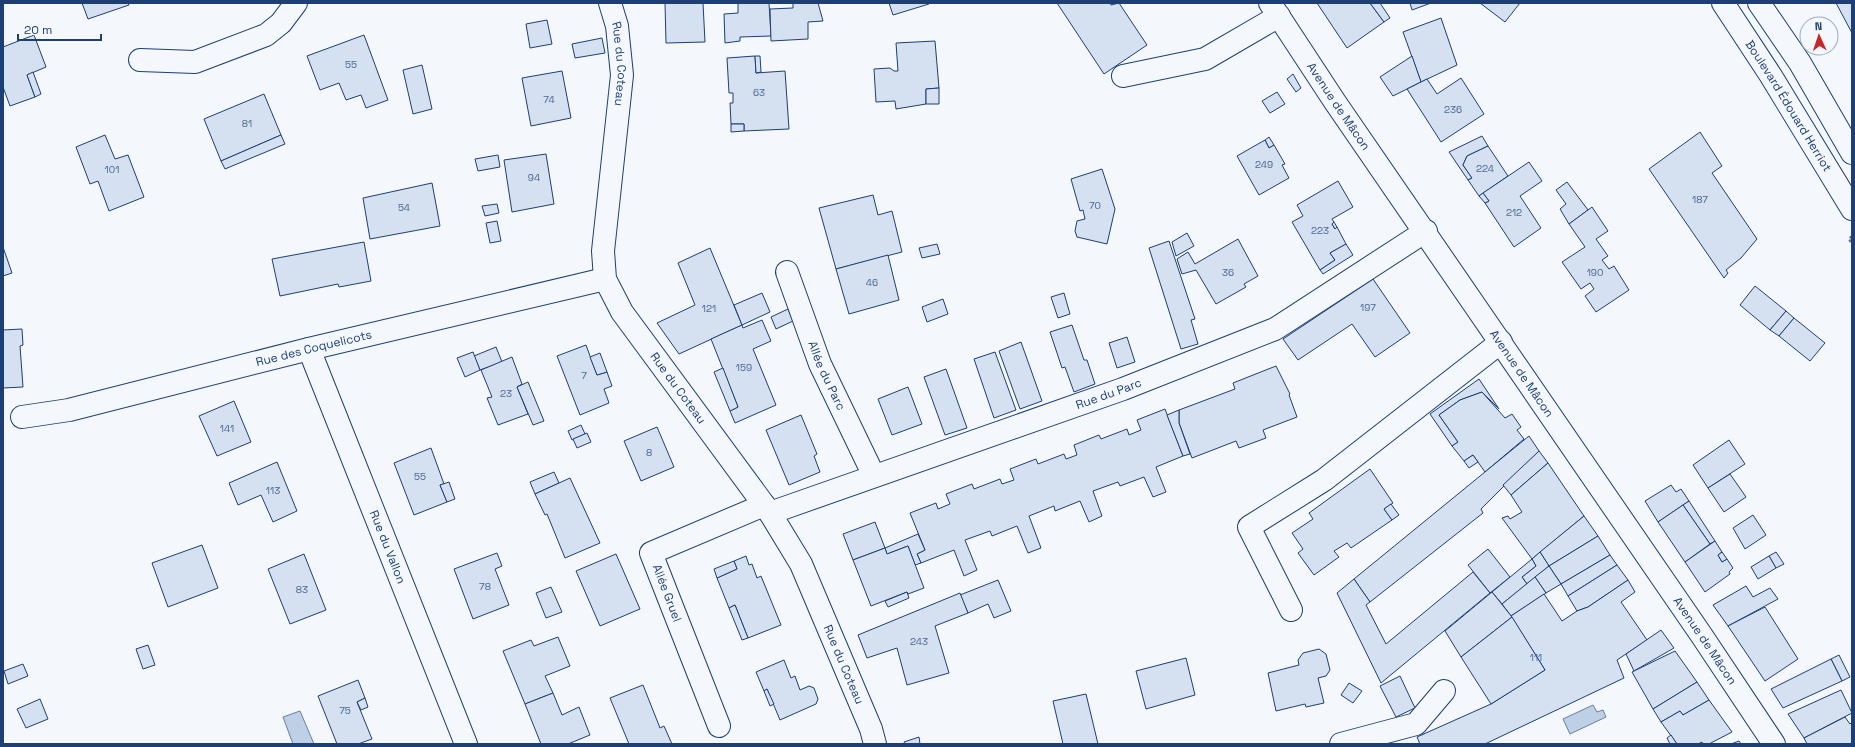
<svg xmlns="http://www.w3.org/2000/svg" width="1855" height="747" font-family="'Space Grotesk',sans-serif">
<rect width="100%" height="100%" fill="#f4f7fb"/>
<!-- water -->
<g fill="#bed0e5" stroke="#687fa3">
<path d="M1593,705L1597,712L1603,710L1606,717L1570,734L1563,719Z"/>
<path d="M300,711L314,744H293L283,717Z"/>
</g>
<!-- building -->
<g fill="#d5e0f0" stroke="#1d3f73">
<path d="M82,3H128L129,5L88,19Z"/>
<path d="M665,3H703L705,42L666,43Z"/>
<path d="M738,3H769L771,36L740,37V41L725,43L724,14L738,13Z"/>
<path d="M793,3H818L823,21L808,22V39L771,41L770,9L793,8Z"/>
<path d="M889,3H929V4L893,15Z"/>
<path d="M1057,3H1110L1111,5L1119,3L1147,45L1104,74Z"/>
<path d="M1317,3H1370L1384,22L1347,48Z"/>
<path d="M1370,3H1380L1390,18L1384,22Z"/>
<path d="M1410,3H1431L1412,10Z"/>
<path d="M1480,3H1520L1505,22Z"/>
<path d="M1836,3H1852V33Z"/>
<path d="M1441,18L1457,65L1421,82L1403,32Z"/>
<path d="M547,20L552,44L530,48L526,24Z"/>
<path d="M34,35L46,67L27,75L35,97L10,106L3,87V47Z"/>
<path d="M364,35L388,100L366,108L361,95L346,100L339,83L320,90L307,56Z"/>
<path d="M602,38L605,53L575,58L572,44Z"/>
<path d="M935,41L939,88L926,89V104L896,109L895,101L876,102L874,69L890,68L894,71H898L896,43Z"/>
<path d="M755,56L756,73L785,71L789,129L744,131V124H731L730,103H733V93H729L727,58Z"/>
<path d="M755,56H760L761,72L756,73Z"/>
<path d="M1412,56L1421,82L1393,96L1380,77Z"/>
<path d="M422,65L432,109L413,114L403,70Z"/>
<path d="M562,71L571,118L531,126L522,78Z"/>
<path d="M33,72L41,94L35,97L27,75Z"/>
<path d="M1293,74L1301,88L1296,92L1287,79Z"/>
<path d="M1461,78L1484,114L1441,142L1407,89L1427,79L1437,94Z"/>
<path d="M939,88V104H926V89Z"/>
<path d="M1277,92L1285,104L1270,113L1262,101Z"/>
<path d="M264,94L281,135L221,161L204,119Z"/>
<path d="M731,124H744V131L731,132Z"/>
<path d="M1700,132L1722,166L1712,173L1757,239L1741,258L1726,270L1728,273L1724,278L1649,169Z"/>
<path d="M105,135L115,159L128,155L144,197L109,211L98,181L90,184L76,147Z"/>
<path d="M281,135L285,144L225,169L221,161Z"/>
<path d="M1482,136L1488,146L1467,156L1463,165L1472,178L1468,180L1449,152Z"/>
<path d="M1269,137L1274,145L1269,148L1265,140Z"/>
<path d="M1265,140L1269,148L1274,145L1285,164L1282,165L1289,178L1259,195L1237,156Z"/>
<path d="M1488,146L1508,176L1479,196L1468,180L1472,178L1463,165L1467,156Z"/>
<path d="M546,154L554,204L512,212L504,160Z"/>
<path d="M498,155L500,167L478,171L475,159Z"/>
<path d="M1529,162L1542,181L1520,196L1541,228L1514,247L1485,203L1489,201L1483,193Z"/>
<path d="M1102,169L1115,209L1107,244L1077,237L1075,231L1077,221L1085,219L1083,210L1080,211L1071,179Z"/>
<path d="M1338,181L1353,207L1332,219L1334,222L1332,224L1335,229L1337,227L1346,244L1330,253L1335,260L1320,270L1292,222L1303,216L1297,205Z"/>
<path d="M1567,182L1588,210L1569,224L1560,209L1566,204L1556,190Z"/>
<path d="M432,183L440,226L370,239L363,198Z"/>
<path d="M1483,193L1489,201L1485,203L1479,196Z"/>
<path d="M873,195L878,215L892,211L902,252L836,269L819,208Z"/>
<path d="M497,204L499,213L485,216L482,206Z"/>
<path d="M1592,207L1608,231L1596,239L1608,256L1602,260L1609,269L1614,266L1629,290L1596,312L1585,296L1594,289L1590,283L1581,289L1562,262L1585,247L1569,224Z"/>
<path d="M497,221L501,241L490,243L486,223Z"/>
<path d="M1334,222L1337,227L1335,229L1332,224Z"/>
<path d="M1187,233L1194,246L1176,256L1172,242Z"/>
<path d="M1238,239L1258,276L1244,284L1246,287L1216,304L1196,270L1182,274L1177,259L1188,252L1195,264Z"/>
<path d="M1169,241L1195,319L1191,320L1198,344L1181,349L1149,248Z"/>
<path d="M364,242L371,281L339,287L338,284L280,296L272,259Z"/>
<path d="M937,244L940,254L922,258L919,248Z"/>
<path d="M1346,244L1353,255L1323,274L1320,270L1335,260L1330,253Z"/>
<path d="M3,247L12,273L3,276Z"/>
<path d="M710,248L742,325L679,354L657,323L695,305L678,263Z"/>
<path d="M888,255L899,300L849,314L836,269Z"/>
<path d="M1373,279L1410,333L1375,357L1352,324L1298,360L1283,339Z"/>
<path d="M1755,286L1786,311L1770,330L1740,305Z"/>
<path d="M762,293L770,312L742,325L734,305Z"/>
<path d="M1064,293L1070,314L1058,318L1051,297Z"/>
<path d="M943,299L948,314L927,322L922,307Z"/>
<path d="M788,309L793,321L776,329L771,317Z"/>
<path d="M1786,311L1794,318L1779,336L1770,330Z"/>
<path d="M1794,318L1825,343L1810,361L1779,336Z"/>
<path d="M762,320L771,341L753,349L776,405L735,423L730,411L738,407L711,339L742,325L743,328Z"/>
<path d="M1072,325L1084,360H1087L1095,384L1074,392L1065,367L1062,368L1050,332Z"/>
<path d="M22,329L23,345L20,346L23,387L3,388V330Z"/>
<path d="M1127,337L1135,362L1117,368L1109,343Z"/>
<path d="M1021,342L1042,401L1020,409L999,351Z"/>
<path d="M586,345L597,375L607,372L612,386L604,389L609,403L580,415L557,356Z"/>
<path d="M496,347L502,362L480,370L474,356Z"/>
<path d="M473,352L480,370L465,377L457,358Z"/>
<path d="M995,352L1016,410L994,418L974,359Z"/>
<path d="M600,353L607,372L597,375L590,357Z"/>
<path d="M512,357L522,384L517,387L528,414L498,425L487,398L492,397L481,370Z"/>
<path d="M1276,366L1290,394L1289,395L1297,417L1263,430L1266,438L1239,448L1236,441L1192,458L1179,423V410L1235,389L1233,383Z"/>
<path d="M723,368L738,407L730,411L714,372Z"/>
<path d="M946,369L967,428L945,435L924,377Z"/>
<path d="M1479,379L1499,409L1482,392L1460,400L1439,415L1458,442L1452,446L1430,414Z"/>
<path d="M528,382L544,421L533,425L517,387Z"/>
<path d="M908,387L922,424L892,435L878,399Z"/>
<path d="M1482,392L1505,418L1512,414L1521,427L1517,430L1524,439L1485,472L1473,455L1464,461L1452,446L1458,442L1439,415L1460,400Z"/>
<path d="M234,401L251,442L217,456L199,416Z"/>
<path d="M1165,409L1183,456L1156,467L1166,492L1153,497L1144,477L1120,486L1118,482L1093,491L1102,516L1089,522L1080,501L1055,511L1054,506L1029,516L1041,548L1028,553L1017,526L992,536L990,531L965,540L977,570L964,576L954,550L921,563L917,554L925,550L910,513L936,503L938,509L950,504L946,494L972,484L974,489L1000,479L1002,484L1014,480L1010,469L1036,459L1038,464L1064,454L1066,459L1077,455L1074,445L1099,435L1101,439L1127,429L1129,435L1141,430L1137,420Z"/>
<path d="M1179,410V423L1190,454L1183,456L1167,415Z"/>
<path d="M801,415L817,454L814,456L820,472L789,485L766,430Z"/>
<path d="M581,425L585,434L572,440L568,431Z"/>
<path d="M657,427L674,467L641,481L624,441Z"/>
<path d="M587,433L591,442L577,448L573,439Z"/>
<path d="M1529,436L1539,451L1481,509L1483,513L1370,602L1354,579Z"/>
<path d="M1729,440L1745,464L1708,488L1693,465Z"/>
<path d="M431,448L444,484L440,485L447,502L414,515L394,463Z"/>
<path d="M1539,451L1548,463L1511,495L1503,485Z"/>
<path d="M1473,455L1478,462L1469,468L1464,461Z"/>
<path d="M277,462L297,511L273,522L261,495L238,505L229,483Z"/>
<path d="M1548,463L1584,516L1532,559L1502,518L1508,516L1510,519L1522,512L1511,495Z"/>
<path d="M1370,469L1393,503L1384,509L1392,520L1351,548L1347,543L1334,551L1339,557L1314,575L1298,553L1303,549L1292,533L1313,519L1309,513Z"/>
<path d="M554,472L559,483L535,494L530,482Z"/>
<path d="M1730,474L1746,497L1724,512L1708,488Z"/>
<path d="M570,478L600,543L565,558L547,514L545,515L535,494Z"/>
<path d="M449,482L455,499L447,502L440,485Z"/>
<path d="M1671,485L1676,492L1681,489L1689,501L1658,522L1645,501Z"/>
<path d="M1689,501L1715,541L1710,544L1683,505Z"/>
<path d="M1391,504L1399,515L1392,520L1384,509Z"/>
<path d="M1683,505L1710,544L1685,562L1658,522Z"/>
<path d="M1753,515L1766,535L1745,549L1733,528Z"/>
<path d="M1584,516L1598,536L1549,566L1540,552Z"/>
<path d="M875,522L885,548L853,560L843,534Z"/>
<path d="M918,534L925,550L917,554L921,563L915,565L908,546L887,554L885,548Z"/>
<path d="M1598,536L1610,555L1561,584L1549,566Z"/>
<path d="M1715,541L1722,552L1718,555L1722,562L1727,559L1733,568L1729,572L1730,574L1705,592L1685,562Z"/>
<path d="M202,545L218,588L168,607L152,563Z"/>
<path d="M908,546L924,588L908,594L907,592L871,606L853,560L885,548L887,554Z"/>
<path d="M1488,549L1510,577L1490,593L1468,565Z"/>
<path d="M1540,552L1549,566L1527,584L1522,577L1536,566L1532,559Z"/>
<path d="M1722,552L1727,559L1722,562L1718,555Z"/>
<path d="M1776,552L1784,564L1776,568L1769,556Z"/>
<path d="M497,553L502,566L495,569L509,605L473,619L454,569Z"/>
<path d="M304,554L326,610L290,624L268,569Z"/>
<path d="M616,554L640,609L600,626L576,571Z"/>
<path d="M1610,555L1617,565L1568,596L1561,584Z"/>
<path d="M746,556L749,565L752,564L757,578L761,576L781,625L748,638L735,605L729,608L717,578L737,569L734,561Z"/>
<path d="M1769,556L1776,568L1758,579L1751,567Z"/>
<path d="M1532,559L1536,566L1522,577L1527,584L1502,604L1492,592Z"/>
<path d="M734,561L737,569L717,578L714,569Z"/>
<path d="M1617,565L1628,580L1588,607L1577,611L1568,596Z"/>
<path d="M1549,566L1561,584L1546,593L1535,577Z"/>
<path d="M1473,572L1490,593L1381,683L1337,593L1354,579L1370,602L1366,605L1386,644Z"/>
<path d="M1535,577L1546,593L1511,616L1502,604Z"/>
<path d="M998,580L1011,611L994,618L988,604L968,613L960,595Z"/>
<path d="M1628,580L1635,592L1621,602L1647,640L1617,660L1624,678L1485,744H1420L1417,737L1491,704L1545,670L1511,616L1544,594L1562,621L1577,611L1588,607Z"/>
<path d="M1746,586L1753,597L1770,588L1778,599L1728,626L1713,605Z"/>
<path d="M551,587L562,612L546,618L536,593Z"/>
<path d="M907,592L909,598L888,607L885,601Z"/>
<path d="M1492,592L1512,617L1461,657L1445,631Z"/>
<path d="M960,593L968,613L935,626L949,673L907,685L897,648L867,658L858,635Z"/>
<path d="M735,605L748,638L742,640L729,608Z"/>
<path d="M1765,607L1798,659L1765,681L1728,626Z"/>
<path d="M1512,617L1545,670L1491,704L1461,657Z"/>
<path d="M1661,630L1674,648L1634,671L1626,654Z"/>
<path d="M558,637L570,666L545,676L553,693L525,704L503,651L531,640L534,646Z"/>
<path d="M148,645L155,665L143,669L136,649Z"/>
<path d="M1319,649L1326,654L1330,670L1326,676L1318,678L1324,703L1306,707L1305,704L1276,711L1268,673L1299,665L1298,660L1303,653Z"/>
<path d="M1675,651L1697,682L1653,709L1632,672Z"/>
<path d="M1839,655L1850,677L1842,681L1831,659Z"/>
<path d="M1186,658L1195,695L1146,709L1136,671Z"/>
<path d="M1831,659L1842,681L1783,708L1771,689Z"/>
<path d="M784,660L791,678L795,676L800,690L809,686L814,688L818,699L816,704L780,720L767,689L764,691L756,672Z"/>
<path d="M23,664L28,676L8,684L4,671Z"/>
<path d="M1400,676L1415,708L1396,717L1380,686Z"/>
<path d="M358,680L365,698L357,702L372,739L358,744H337L318,696Z"/>
<path d="M1697,682L1709,700L1683,715L1680,711L1661,722L1653,709Z"/>
<path d="M1349,683L1362,691L1353,703L1341,695Z"/>
<path d="M643,685L660,728L664,726L672,744H629L610,698Z"/>
<path d="M767,689L774,704L770,706L764,691Z"/>
<path d="M1841,690L1852,713L1804,738L1788,714Z"/>
<path d="M553,693L562,715L579,707L590,735L568,744H541L525,704Z"/>
<path d="M1086,694L1098,744H1063L1053,701Z"/>
<path d="M365,698L368,707L361,710L357,702Z"/>
<path d="M40,699L48,719L26,728L17,709Z"/>
<path d="M1709,700L1732,732L1709,744H1703L1702,742L1698,744H1677L1661,722L1680,711L1683,715Z"/>
<path d="M1845,717L1850,724L1852,722V744H1807L1804,738Z"/>
<path d="M1671,735L1677,744H1670L1667,738Z"/>
<path d="M919,737L920,744H905L904,742Z"/>
<path d="M1739,741L1741,744H1731Z"/>
</g>
<g fill="none" stroke-linecap="round" stroke-linejoin="round">
<defs>
<g id="minor">
<path id="s1" d="M610,3L617,26L622,75L603,251L605,279L622,312L770,513L801,564L871,729L875,744"/>
<path d="M140,60L195,62L266,35L281,23L296,3"/>
<path d="M1123,76L1205,59L1279,16"/>
<path id="s2" d="M787,272L820,364L874,476"/>
<path id="s3" d="M309,349L466,744"/>
<path id="s4" d="M22,417L69,410L309,349L605,279"/>
<path id="s5" d="M770,513L1123,389L1275,329L1426,231"/>
<path d="M1291,610L1249,527L1324,480L1501,342"/>
<path d="M719,726L651,553L764,505"/>
<path d="M1341,744L1416,724L1444,691"/>
</g>
<g id="major">
<path id="s6" d="M1270,3L1335,102L1702,636L1774,744"/>
<path id="s7" d="M1723,3L1771,76L1852,209"/>
<path d="M1759,3L1800,63L1852,153"/>
</g>
</defs>
<!-- minor casing -->
<use href="#minor" stroke="#1d3f73" stroke-width="24"/>
<!-- major casing -->
<use href="#major" stroke="#1d3f73" stroke-width="24"/>
<!-- path -->
<path stroke="#5e769c" stroke-width="2.5" stroke-dasharray="3 2" stroke-linecap="butt" d="M1852,236L1849,239L1852,244"/>
<!-- minor -->
<use href="#minor" stroke="#f4f7fb" stroke-width="22"/>
<!-- major -->
<use href="#major" stroke="#f4f7fb" stroke-width="22"/>
</g>
<g text-anchor="middle" dominant-baseline="central" stroke-width="3" stroke-linejoin="round" paint-order="stroke">
<!-- number labels -->
<g font-size="10" fill="#4b6792">
<text x="351" y="64">55</text>
<text x="759" y="92">63</text>
<text x="549" y="99">74</text>
<text x="1453" y="109">236</text>
<text x="247" y="123">81</text>
<text x="1264" y="164">249</text>
<text x="1485" y="168">224</text>
<text x="112" y="169">101</text>
<text x="534" y="177">94</text>
<text x="1700" y="199">187</text>
<text x="1095" y="205">70</text>
<text x="404" y="207">54</text>
<text x="1514" y="212">212</text>
<text x="1320" y="230">223</text>
<text x="1228" y="272">36</text>
<text x="1595" y="272">190</text>
<text x="872" y="282">46</text>
<text x="1368" y="307">197</text>
<text x="709" y="308">121</text>
<text x="744" y="367">159</text>
<text x="584" y="375">7</text>
<text x="506" y="393">23</text>
<text x="227" y="428">141</text>
<text x="649" y="452">8</text>
<text x="420" y="476">55</text>
<text x="273" y="490">113</text>
<text x="485" y="586">78</text>
<text x="302" y="589">83</text>
<text x="919" y="641">243</text>
<text x="1536" y="657">111</text>
<text x="345" y="710">75</text>
</g>
<!-- street labels -->
<g font-size="12" fill="#1d3f73" stroke="#f4f7fb">
<text stroke="none"><textPath href="#s1" startOffset="62">Rue du Coteau</textPath></text>
<text stroke="none"><textPath href="#s6" startOffset="124">Avenue de Mâcon</textPath></text>
<text stroke="none"><textPath href="#s7" startOffset="122">Boulevard Édouard Herriot</textPath></text>
<text stroke="none"><textPath href="#s4" startOffset="300">Rue des Coquelicots</textPath></text>
<text stroke="none"><textPath href="#s6" startOffset="448">Avenue de Mâcon</textPath></text>
<text stroke="none"><textPath href="#s2" startOffset="111">Allée du Parc</textPath></text>
<text stroke="none"><textPath href="#s1" startOffset="410">Rue du Coteau</textPath></text>
<text stroke="none"><textPath href="#s5" startOffset="359">Rue du Parc</textPath></text>
<text stroke="none"><textPath href="#s3" startOffset="213">Rue du Vallon</textPath></text>
<text transform="translate(667 593) rotate(69)">Allée Gruel</text>
<text stroke="none"><textPath href="#s6" startOffset="772">Avenue de Mâcon</textPath></text>
<text stroke="none"><textPath href="#s1" startOffset="734">Rue du Coteau</textPath></text>
</g>
</g>
<!-- border -->
<rect width="1855" height="747" fill="none" stroke="#1d3f73" stroke-width="8"/>
<!-- north arrow -->
<g transform="translate(1819 36) rotate(357)"><circle r="19" fill="#f4f7fb" stroke="#9eadc5"/>
<path d="M0-3L7 15L0 10L-7 15Z" fill="#c62828"/>
<text y="-6" font-size="11" font-weight="bold" text-anchor="middle" fill="#1d3f73">N</text>
</g>
<!-- scale -->
<path d="M18 34v6h83v-6" fill="none" stroke="#1d3f73" stroke-width="2"/>
<text x="24" y="34" font-size="12" fill="#1d3f73" stroke="#f4f7fb" stroke-width="3" paint-order="stroke">20 m</text>
</svg>
